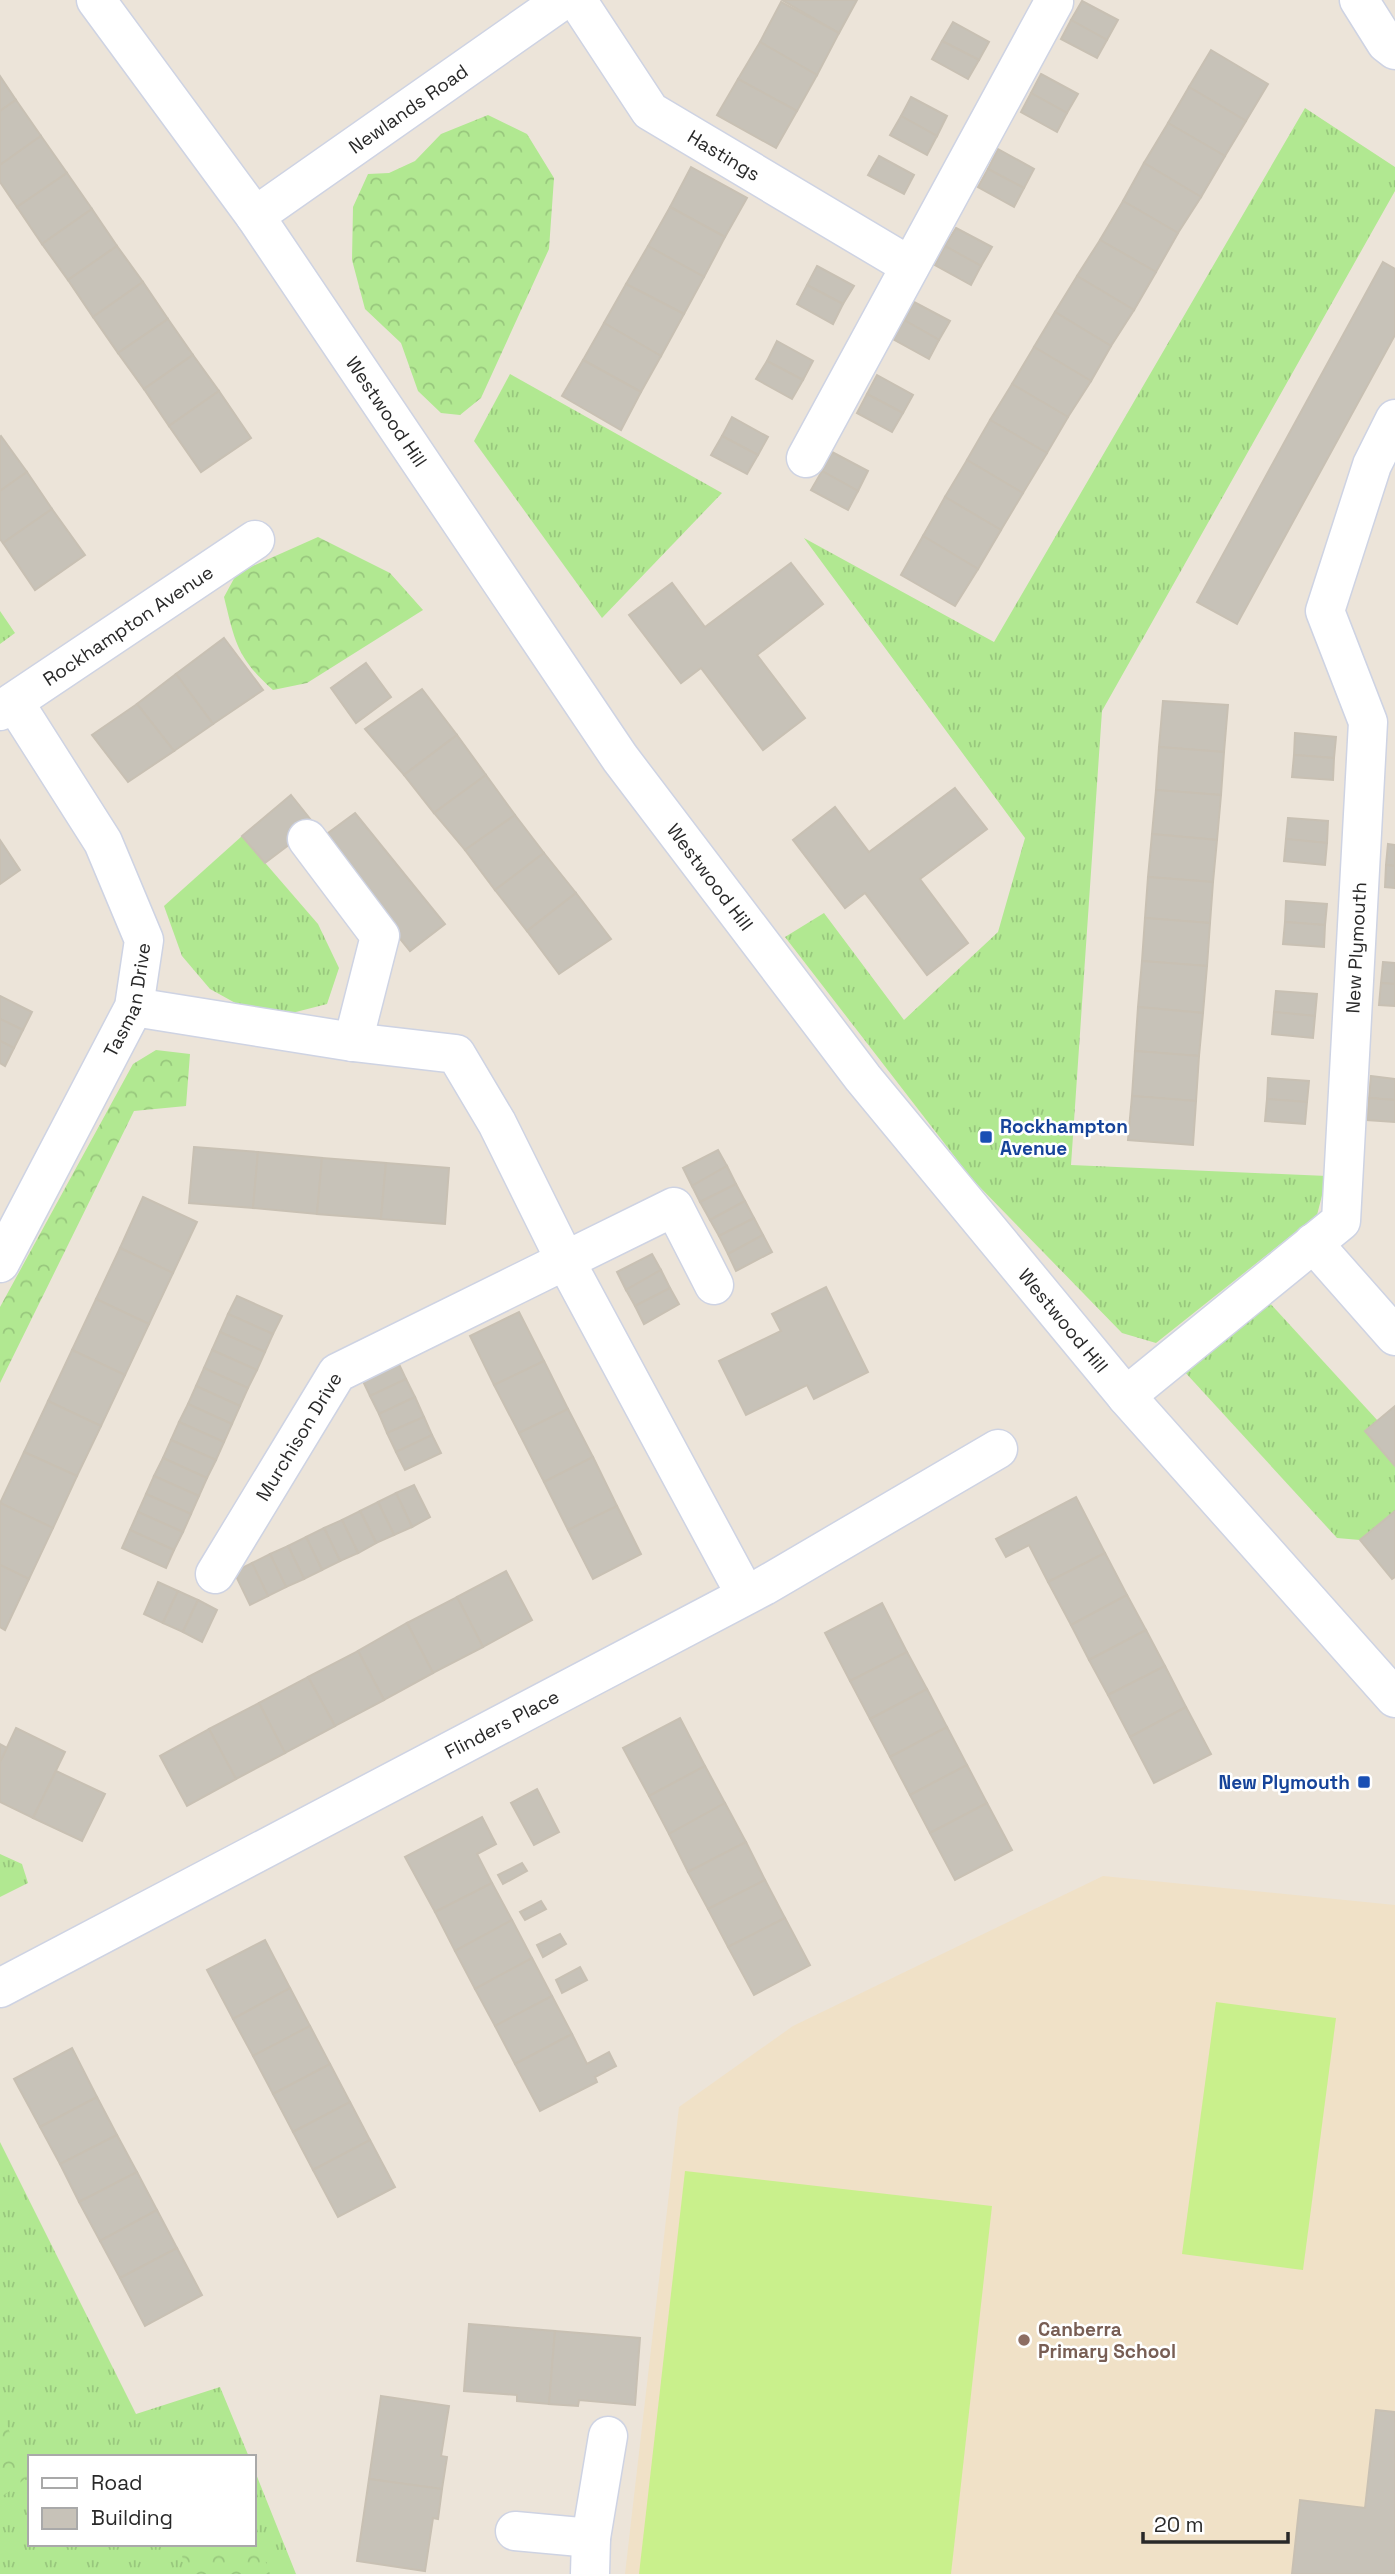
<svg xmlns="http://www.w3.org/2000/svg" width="1395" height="2574" font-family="'Space Grotesk',sans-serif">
<defs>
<pattern id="grass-tufts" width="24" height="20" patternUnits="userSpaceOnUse" patternTransform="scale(1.75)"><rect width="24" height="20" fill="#b1e891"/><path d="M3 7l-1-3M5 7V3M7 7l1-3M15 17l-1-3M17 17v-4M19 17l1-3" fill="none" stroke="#98c77d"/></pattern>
<pattern id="forest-crowns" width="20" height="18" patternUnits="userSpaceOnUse" patternTransform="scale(1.75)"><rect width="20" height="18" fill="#b1e891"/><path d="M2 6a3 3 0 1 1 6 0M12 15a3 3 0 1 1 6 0" fill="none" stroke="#98c77d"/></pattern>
</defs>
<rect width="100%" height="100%" fill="#ece4d9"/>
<!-- education -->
<path fill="#f0e1c7" d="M1103,1876L1395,1905V2574H625L679,2107L793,2026Z"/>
<!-- grass -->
<g fill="url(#grass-tufts)">
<path d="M1305,108L1395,167V191L1102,711L1071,1165L1327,1176L1317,1215L1156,1343L1122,1333L972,1179L785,937L824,913L904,1020L998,932L1025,838L804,538L994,642Z"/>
<path d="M510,374L722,493L602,618L474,441Z"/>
<path d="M0,611L15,633L0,644Z"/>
<path d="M242,836L318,924L339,968L327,1004L288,1014L239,1005L210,989L182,956L164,906Z"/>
<path d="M1267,1300L1378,1421L1395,1466V1511L1360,1540L1337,1538L1183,1370Z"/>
<path d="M0,1854L22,1864L28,1883L0,1897Z"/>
<path d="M0,2142L136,2414L220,2387L249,2457H30V2544H254V2469L296,2574H0Z"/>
</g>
<!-- forest -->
<g fill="url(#forest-crowns)">
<path d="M488,115L527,134L554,178L549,249L481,398L460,415L441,413L418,391L401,343L365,309L352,260L353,207L368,174L389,173L415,161L441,134Z"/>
<path d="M318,537L390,573L423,610L307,683L273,690C237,658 235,642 224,597L237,573Z"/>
<path d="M156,1050L190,1054L186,1106L134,1111L0,1383V1307L133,1064Z"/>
<path d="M0,2407L27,2477L0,2499Z"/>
<path d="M254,2529L270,2574H188L178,2544H254Z"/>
</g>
<!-- pitch -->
<g fill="#c9f08c">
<path d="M1216,2002L1336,2018L1303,2270L1182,2254Z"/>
<path d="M685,2171L992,2206L951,2574H639Z"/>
</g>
<!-- building -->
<g fill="#c7c2b8" stroke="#c8c0b3" stroke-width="2">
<path d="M782,0H857L839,33Z"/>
<path d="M1082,1L1118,20L1107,40L1071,20Z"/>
<path d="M781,2L839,33L817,75L760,42Z"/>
<path d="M1071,20L1107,40L1097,58L1061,39Z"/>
<path d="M953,22L989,42L979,60L942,41Z"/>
<path d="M942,41L979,60L968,79L932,59Z"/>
<path d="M760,42L817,75L797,111L738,79Z"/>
<path d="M1211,50L1268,84L1246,121L1189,87Z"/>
<path d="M1041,74L1078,94L1067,113L1031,93Z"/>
<path d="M0,76L16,100L0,111Z"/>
<path d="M738,79L797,111L776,148L717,115Z"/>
<path d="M1189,87L1246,121L1225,156L1168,123Z"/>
<path d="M1031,93L1067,113L1057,132L1021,112Z"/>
<path d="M911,97L947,116L937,136L901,116Z"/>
<path d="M16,100L41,136L0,165V111Z"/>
<path d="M901,116L937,136L927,155L890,135Z"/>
<path d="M1168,123L1225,156L1201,197L1144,163Z"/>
<path d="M41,136L67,173L17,207L0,182V165Z"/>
<path d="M998,149L1034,169L1024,188L988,169Z"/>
<path d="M879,156L914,175L904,194L868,175Z"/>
<path d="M1144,163L1201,197L1178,233L1123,201Z"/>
<path d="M691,167L747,198L725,237L670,207Z"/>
<path d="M988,169L1024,188L1014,207L978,187Z"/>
<path d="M67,173L92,209L42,244L17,207Z"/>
<path d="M1123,201L1178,233L1156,272L1100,240Z"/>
<path d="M670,207L725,237L704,277L648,246Z"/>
<path d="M92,209L117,246L68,280L42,244Z"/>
<path d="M956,228L992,247L981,266L945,246Z"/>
<path d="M1100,240L1156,272L1134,310L1077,276Z"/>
<path d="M117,246L143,282L93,317L68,280Z"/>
<path d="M648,246L704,277L684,314L626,284Z"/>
<path d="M945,246L981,266L971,285L935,265Z"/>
<path d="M1383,262L1395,269V335L1237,624L1197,602Z"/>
<path d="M817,266L854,286L843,304L807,285Z"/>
<path d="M1077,276L1134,310L1111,346L1055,312Z"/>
<path d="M143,282L168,319L118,353L93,317Z"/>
<path d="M626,284L684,314L661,356L604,323Z"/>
<path d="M807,285L843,304L833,324L797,304Z"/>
<path d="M914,302L950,321L939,340L904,320Z"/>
<path d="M1055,312L1111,346L1091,381L1034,347Z"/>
<path d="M168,319L193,355L144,389L118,353Z"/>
<path d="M904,320L939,340L929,359L893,339Z"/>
<path d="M604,323L661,356L641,392L583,360Z"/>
<path d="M777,341L813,361L803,380L767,361Z"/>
<path d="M1034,347L1091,381L1068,417L1012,384Z"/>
<path d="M193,355L219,391L169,426L144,389Z"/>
<path d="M583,360L641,392L621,430L562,396Z"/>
<path d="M767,361L803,380L792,399L756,379Z"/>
<path d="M877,375L913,395L903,413L867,394Z"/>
<path d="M1012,384L1068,417L1047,453L990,420Z"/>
<path d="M219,391L251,438L201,472L169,426Z"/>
<path d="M867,394L903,413L892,432L857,413Z"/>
<path d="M732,417L768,437L758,455L722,436Z"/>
<path d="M990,420L1047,453L1023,493L967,460Z"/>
<path d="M1,436L27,472L0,491V437Z"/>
<path d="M722,436L758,455L747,474L711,455Z"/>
<path d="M832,452L868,471L858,491L822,471Z"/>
<path d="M967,460L1023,493L1001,530L945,497Z"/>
<path d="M822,471L858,491L848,510L811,490Z"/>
<path d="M27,472L52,509L3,543L0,539V491Z"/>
<path d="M945,497L1001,530L978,569L923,536Z"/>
<path d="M52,509L85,555L35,590L3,543Z"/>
<path d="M923,536L978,569L955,606L901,575Z"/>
<path d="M791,563L823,604L757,655L805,718L763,750L701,668L681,683L629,615L672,583L705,627Z"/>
<path d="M224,638L263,690L213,724L176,674Z"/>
<path d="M366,663L391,697L356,723L331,688Z"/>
<path d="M176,674L213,724L174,751L137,704Z"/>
<path d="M422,689L457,735L404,775L365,729Z"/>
<path d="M1163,701L1228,705L1224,752L1159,747Z"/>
<path d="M137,704L174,751L128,782L92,735Z"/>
<path d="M1295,733L1336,737L1334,758L1294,755Z"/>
<path d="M457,735L486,775L434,813L404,775Z"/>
<path d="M1159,747L1224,752L1221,795L1156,790Z"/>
<path d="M1294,755L1334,758L1333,780L1292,777Z"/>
<path d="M486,775L515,815L465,850L434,813Z"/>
<path d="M955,788L987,829L920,879L968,943L927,975L865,893L845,908L793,840L835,807L869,852Z"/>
<path d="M1156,790L1221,795L1217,840L1152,834Z"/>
<path d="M291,795L315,825L265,863L242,836Z"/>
<path d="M355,813L445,924L410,951L320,839Z"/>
<path d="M515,815L544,853L495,890L465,850Z"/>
<path d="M1288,818L1328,821L1327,843L1286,839Z"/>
<path d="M1152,834L1217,840L1213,882L1148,877Z"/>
<path d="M1286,839L1327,843L1325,865L1284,861Z"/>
<path d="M0,840L20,870L0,884Z"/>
<path d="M1388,844L1395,845V866L1386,865Z"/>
<path d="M544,853L576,893L527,931L495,890Z"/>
<path d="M1386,865L1395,866V888L1385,887Z"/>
<path d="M1148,877L1213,882L1210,923L1145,918Z"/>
<path d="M576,893L611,939L559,974L527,931Z"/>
<path d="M1286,901L1327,904L1325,925L1285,922Z"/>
<path d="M1145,918L1210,923L1207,966L1142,961Z"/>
<path d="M1285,922L1325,925L1324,947L1283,944Z"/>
<path d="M1142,961L1207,966L1203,1013L1138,1007Z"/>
<path d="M1383,962L1395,963V984L1381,983Z"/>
<path d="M1381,983L1395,984V1006L1379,1005Z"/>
<path d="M1276,991L1317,994L1315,1016L1274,1012Z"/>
<path d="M0,996L32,1012L23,1030L0,1019Z"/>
<path d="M1138,1007L1203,1013L1199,1056L1135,1051Z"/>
<path d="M1274,1012L1315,1016L1313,1038L1272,1034Z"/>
<path d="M0,1019L23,1030L14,1048L0,1041Z"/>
<path d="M0,1041L14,1048L5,1066L0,1063Z"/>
<path d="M1135,1051L1199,1056L1196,1101L1132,1096Z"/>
<path d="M1371,1076L1395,1079V1100L1369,1098Z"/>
<path d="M1268,1078L1309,1081L1307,1102L1267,1099Z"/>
<path d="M1132,1096L1196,1101L1193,1145L1128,1140Z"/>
<path d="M1369,1098L1395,1100V1122L1367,1120Z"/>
<path d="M1267,1099L1307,1102L1305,1124L1265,1121Z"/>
<path d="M194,1147L258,1152L253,1208L189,1203Z"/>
<path d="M718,1150L727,1166L692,1186L683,1168Z"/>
<path d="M258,1152L322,1158L317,1214L253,1208Z"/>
<path d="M322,1158L386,1163L381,1219L317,1214Z"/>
<path d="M386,1163L449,1168L445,1224L381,1219Z"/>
<path d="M727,1166L736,1184L700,1202L692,1186Z"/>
<path d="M736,1184L745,1201L710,1220L700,1202Z"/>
<path d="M143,1197L197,1222L173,1273L120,1248Z"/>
<path d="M745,1201L754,1218L719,1236L710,1220Z"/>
<path d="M754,1218L763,1235L728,1254L719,1236Z"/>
<path d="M763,1235L772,1252L736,1271L728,1254Z"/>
<path d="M120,1248L173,1273L149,1324L96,1299Z"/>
<path d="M652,1254L661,1270L626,1290L617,1272Z"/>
<path d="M661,1270L670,1288L635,1306L626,1290Z"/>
<path d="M826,1287L868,1372L814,1399L807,1385L746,1415L719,1361L781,1331L772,1314Z"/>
<path d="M670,1288L679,1304L644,1324L635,1306Z"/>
<path d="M237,1296L282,1316L273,1334L228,1314Z"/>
<path d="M96,1299L149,1324L125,1375L72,1350Z"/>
<path d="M519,1312L544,1361L494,1385L470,1336Z"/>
<path d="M228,1314L273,1334L265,1352L220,1332Z"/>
<path d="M220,1332L265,1352L257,1370L212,1350Z"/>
<path d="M72,1350L125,1375L101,1426L48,1401Z"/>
<path d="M212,1350L257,1370L248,1388L204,1368Z"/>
<path d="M397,1360L406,1379L370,1396L361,1377Z"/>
<path d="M544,1361L568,1409L519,1433L494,1385Z"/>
<path d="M204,1368L248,1388L240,1406L196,1386Z"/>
<path d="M406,1379L415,1397L379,1414L370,1396Z"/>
<path d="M196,1386L240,1406L232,1424L188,1404Z"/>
<path d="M415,1397L424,1417L387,1433L379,1414Z"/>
<path d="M48,1401L101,1426L77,1476L24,1452Z"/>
<path d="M188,1404L232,1424L224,1442L179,1422Z"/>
<path d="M1395,1406V1466L1365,1431Z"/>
<path d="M568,1409L593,1457L544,1482L519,1433Z"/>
<path d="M424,1417L432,1435L396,1452L387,1433Z"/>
<path d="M179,1422L224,1442L216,1460L171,1440Z"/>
<path d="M432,1435L441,1453L405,1470L396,1452Z"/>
<path d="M171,1440L216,1460L207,1478L163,1458Z"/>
<path d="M24,1452L77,1476L53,1528L0,1503Z"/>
<path d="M593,1457L617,1506L568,1530L544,1482Z"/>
<path d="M163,1458L207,1478L199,1496L154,1476Z"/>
<path d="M154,1476L199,1496L191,1514L146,1494Z"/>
<path d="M414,1485L430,1517L412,1527L396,1493Z"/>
<path d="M396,1493L412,1527L394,1535L378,1502Z"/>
<path d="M146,1494L191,1514L183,1532L138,1512Z"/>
<path d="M1076,1497L1105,1553L1048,1582L1029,1545L1006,1557L996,1539Z"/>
<path d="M378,1502L394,1535L376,1543L360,1511Z"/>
<path d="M0,1503L53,1528L29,1579L0,1565Z"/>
<path d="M617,1506L641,1554L593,1579L568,1530Z"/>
<path d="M360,1511L376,1543L358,1553L342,1520Z"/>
<path d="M1395,1511V1577L1392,1579L1360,1540Z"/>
<path d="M138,1512L183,1532L174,1550L130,1530Z"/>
<path d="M342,1520L358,1553L340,1561L324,1528Z"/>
<path d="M324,1528L340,1561L322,1570L306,1537Z"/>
<path d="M130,1530L174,1550L166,1568L122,1548Z"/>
<path d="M306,1537L322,1570L304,1579L288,1546Z"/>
<path d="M288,1546L304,1579L286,1587L270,1554Z"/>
<path d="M1105,1553L1127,1595L1071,1625L1048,1582Z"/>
<path d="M270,1554L286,1587L268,1596L252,1563Z"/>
<path d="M252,1563L268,1596L250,1605L234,1572Z"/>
<path d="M0,1565L29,1579L5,1630L0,1627Z"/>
<path d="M506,1571L532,1620L483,1647L457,1597Z"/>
<path d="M158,1582L178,1591L163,1623L144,1614Z"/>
<path d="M178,1591L198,1600L183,1632L163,1623Z"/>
<path d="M1127,1595L1146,1630L1089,1660L1071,1625Z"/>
<path d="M457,1597L483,1647L433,1673L407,1623Z"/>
<path d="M198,1600L217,1610L202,1642L183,1632Z"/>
<path d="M882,1603L907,1652L850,1681L825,1633Z"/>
<path d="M407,1623L433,1673L384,1700L358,1651Z"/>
<path d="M1146,1630L1165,1666L1108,1695L1089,1660Z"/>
<path d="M358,1651L384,1700L335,1726L308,1677Z"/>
<path d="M907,1652L927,1689L870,1719L850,1681Z"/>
<path d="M1165,1666L1186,1707L1130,1737L1108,1695Z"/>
<path d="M308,1677L335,1726L285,1753L259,1703Z"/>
<path d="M927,1689L947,1727L890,1757L870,1719Z"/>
<path d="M259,1703L285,1753L236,1779L209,1729Z"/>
<path d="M1186,1707L1211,1754L1154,1783L1130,1737Z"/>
<path d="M680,1718L705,1766L649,1796L623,1748Z"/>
<path d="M947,1727L967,1765L910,1795L890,1757Z"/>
<path d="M16,1728L65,1752L33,1818L0,1802V1762Z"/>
<path d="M209,1729L236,1779L187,1806L160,1756Z"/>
<path d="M0,1744L7,1748L0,1762Z"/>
<path d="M967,1765L987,1803L930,1833L910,1795Z"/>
<path d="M705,1766L725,1803L669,1834L649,1796Z"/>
<path d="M56,1771L105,1794L82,1841L33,1818Z"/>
<path d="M537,1789L559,1832L534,1845L511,1803Z"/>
<path d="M725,1803L746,1842L688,1872L669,1834Z"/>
<path d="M987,1803L1012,1850L955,1880L930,1833Z"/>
<path d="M482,1817L496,1844L477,1854L492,1883L435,1912L405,1857Z"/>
<path d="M746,1842L765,1880L708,1909L688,1872Z"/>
<path d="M522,1863L527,1871L503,1884L498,1875Z"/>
<path d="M765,1880L785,1918L728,1947L708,1909Z"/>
<path d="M492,1883L512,1920L455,1951L435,1912Z"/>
<path d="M541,1901L546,1909L525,1920L520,1912Z"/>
<path d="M785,1918L810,1965L754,1995L728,1947Z"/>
<path d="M512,1920L532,1958L475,1989L455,1951Z"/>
<path d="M560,1934L566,1944L543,1957L537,1945Z"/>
<path d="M265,1940L290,1988L233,2019L207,1970Z"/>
<path d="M532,1958L552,1996L495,2026L475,1989Z"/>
<path d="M580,1967L587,1980L562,1993L556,1980Z"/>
<path d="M290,1988L310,2026L253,2056L233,2019Z"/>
<path d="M552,1996L572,2034L515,2064L495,2026Z"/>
<path d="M310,2026L330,2064L273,2094L253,2056Z"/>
<path d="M572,2034L587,2064L609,2052L616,2066L595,2077L597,2082L540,2111L515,2064Z"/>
<path d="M72,2048L97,2097L40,2127L14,2079Z"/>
<path d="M330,2064L350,2102L293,2132L273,2094Z"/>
<path d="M97,2097L117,2135L60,2164L40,2127Z"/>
<path d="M350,2102L370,2140L313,2170L293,2132Z"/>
<path d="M117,2135L137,2172L79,2202L60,2164Z"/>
<path d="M370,2140L395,2187L338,2217L313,2170Z"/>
<path d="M137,2172L157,2210L100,2241L79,2202Z"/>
<path d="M157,2210L177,2248L120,2278L100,2241Z"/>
<path d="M177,2248L202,2295L145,2326L120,2278Z"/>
<path d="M469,2324L555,2331L549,2404L517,2401V2395L464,2391Z"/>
<path d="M555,2331L640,2338L635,2405L579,2400L578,2406L549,2404Z"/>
<path d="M381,2396L449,2406L441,2456L447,2457L442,2489L369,2479Z"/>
<path d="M1376,2410L1395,2412V2574H1292L1300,2500L1365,2508Z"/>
<path d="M369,2479L442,2489L438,2519L433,2518L425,2571L357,2561Z"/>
</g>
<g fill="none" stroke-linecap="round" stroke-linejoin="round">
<defs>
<g id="street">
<path id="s1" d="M577,0L650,111L910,266"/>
<path d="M1359,0L1386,43L1395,50"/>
<path id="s2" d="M255,216L563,0"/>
<path d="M806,458L1054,2"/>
<path id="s3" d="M0,711L255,540"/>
<path d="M307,839L380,936L353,1042"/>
<path d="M134,1007L353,1042L456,1054L497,1123L565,1260L745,1594"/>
<path d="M1313,1243L1395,1336"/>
<path id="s4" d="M0,1263L134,1007L144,940L103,842L14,702"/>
<path id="s5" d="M1126,1396L1341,1221L1368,722L1325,611L1372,465L1395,419"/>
<path id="s6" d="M215,1574L337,1373L674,1207L714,1285"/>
<path id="s7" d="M0,1988L764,1586L998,1449"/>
<path d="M515,2531L591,2538"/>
<path d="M590,2574L591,2538L608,2436"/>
</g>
<g id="secondary">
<path id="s8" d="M96,0L255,216L620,758L863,1078L1126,1396L1395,1698"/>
</g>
</defs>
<!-- street casing -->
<use href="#street" stroke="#ced3e3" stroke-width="41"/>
<!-- secondary casing -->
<use href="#secondary" stroke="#ced3e3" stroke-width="41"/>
<!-- street -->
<use href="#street" stroke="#fff" stroke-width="38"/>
<!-- secondary -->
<use href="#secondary" stroke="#fff" stroke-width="38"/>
</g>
<!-- markers -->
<g fill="#1a4fb4" stroke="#fff" stroke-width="2.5">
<rect x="979" y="1130" width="14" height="14" rx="3.5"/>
<rect x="1357" y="1775" width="14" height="14" rx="3.5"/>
</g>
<circle fill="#8d6e63" stroke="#fff" stroke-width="2.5" cx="1024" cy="2340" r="7"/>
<g text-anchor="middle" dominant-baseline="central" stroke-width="5" stroke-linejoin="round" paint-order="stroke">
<!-- street labels -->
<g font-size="19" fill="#292929" stroke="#fff">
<text stroke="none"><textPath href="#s2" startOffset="187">Newlands Road</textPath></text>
<text stroke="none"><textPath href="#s1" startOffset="219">Hastings</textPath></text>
<text stroke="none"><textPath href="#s8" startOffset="504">Westwood Hill</textPath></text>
<text stroke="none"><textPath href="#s3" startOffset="154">Rockhampton Avenue</textPath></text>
<text stroke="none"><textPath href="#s8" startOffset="1071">Westwood Hill</textPath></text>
<text stroke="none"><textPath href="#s5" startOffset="551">New Plymouth</textPath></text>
<text stroke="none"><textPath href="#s4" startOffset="294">Tasman Drive</textPath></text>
<text stroke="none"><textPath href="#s8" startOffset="1638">Westwood Hill</textPath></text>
<text stroke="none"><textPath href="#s6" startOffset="161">Murchison Drive</textPath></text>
<text stroke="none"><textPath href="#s7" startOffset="567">Flinders Place</textPath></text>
</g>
<!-- transit labels -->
<g font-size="19" font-weight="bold" fill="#164399" stroke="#fff" text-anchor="start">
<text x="1000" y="1126">Rockhampton<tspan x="1000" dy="22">Avenue</tspan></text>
<text x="1350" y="1782" text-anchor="end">New Plymouth</text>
</g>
<!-- education labels -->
<g font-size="19" font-weight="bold" fill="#785e54" stroke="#fff" text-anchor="start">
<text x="1038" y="2329">Canberra<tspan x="1038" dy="22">Primary School</tspan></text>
</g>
</g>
<!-- legend -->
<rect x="28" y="2455" width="228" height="91" fill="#ffffff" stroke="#a9a9a9" stroke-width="2"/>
<rect x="42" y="2478" width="35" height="10" fill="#ffffff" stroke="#a9a9a9" stroke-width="2"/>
<text x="91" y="2490" font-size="21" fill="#292929">Road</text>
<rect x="42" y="2508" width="35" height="21" fill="#c7c2b8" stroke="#a9a9a9" stroke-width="2"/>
<text x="91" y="2525" font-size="21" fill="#292929">Building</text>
<!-- scale -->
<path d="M1143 2532v10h145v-10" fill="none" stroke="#292929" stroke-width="3.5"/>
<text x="1154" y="2532" font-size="21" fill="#292929" stroke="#ffffff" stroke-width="5" paint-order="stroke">20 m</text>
</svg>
